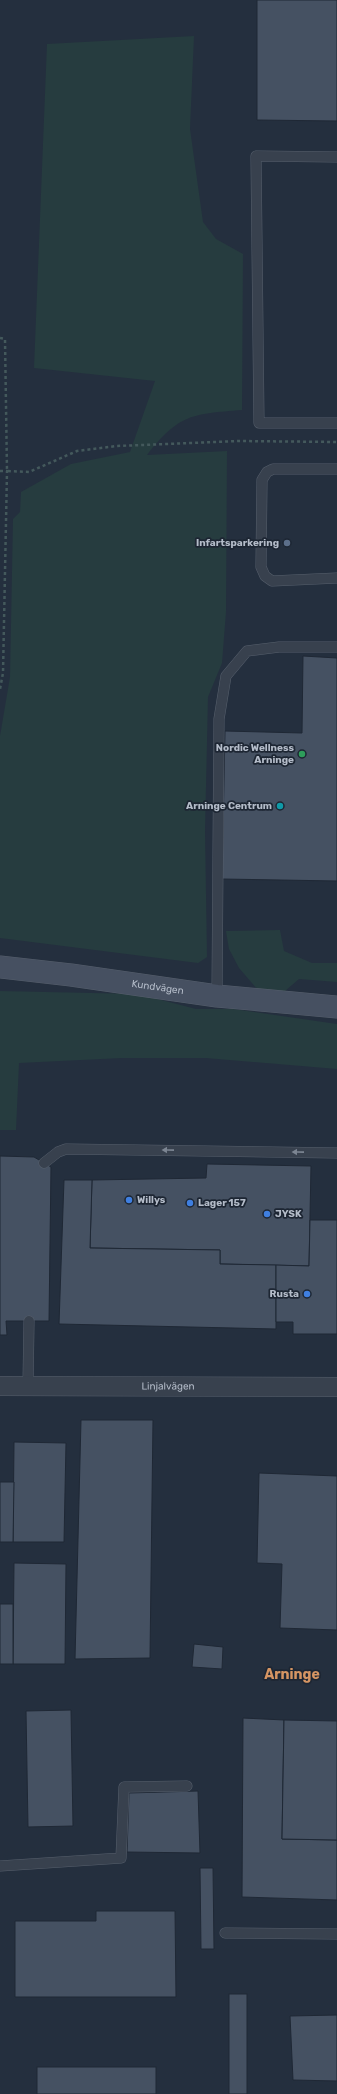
<svg xmlns="http://www.w3.org/2000/svg" width="337" height="2094" font-family="Rubik,sans-serif">
<rect width="100%" height="100%" fill="#242f3e"/>
<!-- green -->
<g fill="#263c3f">
<path d="M194,36L190,129L203,222L216,239L243,254L242,410C192,414 179,414 147,455L227,451L226,612L222,663L208,697L205,831L207,957L198,963L0,938V736L10,677L13,519L20,512L21,492L71,464L130,452L155,381L34,368L47,44Z"/>
<path d="M280,930L284,951L312,963H337V982L299,979L285,991L266,992L258,990L239,968L229,949L226,931Z"/>
<path d="M0,991L138,994L196,1009H233L337,1024V1069L206,1058H122L19,1063L16,1130H0Z"/>
</g>
<!-- building -->
<g fill="#455162" stroke="#1f2835">
<path d="M257,0H337V121L257,120Z"/>
<path d="M303,656L337,658V881L222,879L225,731L302,733Z"/>
<path d="M0,1156L34,1157L51,1167L49,1321H6L7,1335H0Z"/>
<path d="M207,1164L311,1166L309,1266L220,1264V1250L90,1248L92,1180L206,1178Z"/>
<path d="M64,1180H92L90,1248L220,1250V1264L276,1265V1329L59,1324Z"/>
<path d="M310,1220H337V1334H293V1322H276V1265L309,1266Z"/>
<path d="M81,1420H153L150,1658L75,1659Z"/>
<path d="M14,1442L66,1443L64,1542H13Z"/>
<path d="M259,1473L337,1476V1630L280,1628L282,1564L257,1563Z"/>
<path d="M0,1482H14L13,1542H0Z"/>
<path d="M14,1563L66,1564L65,1664H13Z"/>
<rect x="0" y="1604" width="13" height="60"/>
<path d="M194,1644L223,1647L222,1669L192,1667Z"/>
<path d="M71,1710L73,1826L28,1827L26,1711Z"/>
<path d="M243,1718L284,1720L282,1839L337,1840V1900L242,1897Z"/>
<path d="M284,1720L337,1721V1840L282,1839Z"/>
<path d="M198,1791L200,1853L127,1852L129,1793Z"/>
<path d="M200,1868H213L214,1949H201Z"/>
<path d="M96,1911H175L176,1997H15V1921H96Z"/>
<rect x="229" y="1994" width="18" height="100"/>
<path d="M337,2015V2081L293,2080L290,2016Z"/>
<rect x="37" y="2067" width="119" height="27"/>
</g>
<g fill="none" stroke-linecap="round" stroke-linejoin="round">
<defs>
<g id="lane">
<path d="M337,157L256,156L259,423H337"/>
<path d="M337,469H273L267,472L262,480L261,567L265,576L272,581L337,578"/>
<path d="M217,996L219,719L226,676L247,651L279,647H337"/>
<path d="M44,1163L58,1152L66,1149L337,1153"/>
<path d="M28,1385L29,1321"/>
<path d="M0,1866L121,1858L124,1787L187,1786"/>
<path d="M225,1933L337,1934"/>
</g>
<g id="street">
<path id="s1" d="M0,1386L337,1387"/>
</g>
<g id="secondary">
<path id="s2" d="M0,967L71,975L217,996L337,1007"/>
</g>
</defs>
<!-- lane casing -->
<use href="#lane" stroke="#565f6c" stroke-width="11"/>
<!-- street casing -->
<use href="#street" stroke="#565f6c" stroke-width="20"/>
<!-- secondary casing -->
<use href="#secondary" stroke="#565f6c" stroke-width="23"/>
<!-- path -->
<g stroke="#44595c" stroke-width="2.5" stroke-dasharray="3 3" stroke-linecap="butt">
<path d="M0,338L5,339L7,471L29,472L77,451L117,446L239,441L337,442"/>
<path d="M0,471H7L3,673L0,689"/>
</g>
<!-- lane -->
<use href="#lane" stroke="#38414e" stroke-width="10"/>
<!-- street -->
<use href="#street" stroke="#38414e" stroke-width="19"/>
<!-- secondary -->
<use href="#secondary" stroke="#465061" stroke-width="22"/>
</g>
<!-- one-way arrows -->
<defs><path id="oneway-solid" d="M-6-.8H1V-3.2L6.5 0L1 3.2V.8H-6Z"/></defs>
<g fill="#7c8592">
<use href="#oneway-solid" transform="translate(168 1150) rotate(-179)"/>
<use href="#oneway-solid" transform="translate(298 1152) rotate(-179)"/>
</g>
<!-- markers -->
<circle fill="#5c6f8a" stroke="#1d2633" stroke-width="1.5" cx="287" cy="543" r="4"/>
<circle fill="#2e9e5b" stroke="#1d2633" stroke-width="1.5" cx="302" cy="754" r="4"/>
<circle fill="#0f9aa8" stroke="#1d2633" stroke-width="1.5" cx="280" cy="806" r="4"/>
<g fill="#3f7fe0" stroke="#1d2633" stroke-width="1.5">
<circle cx="129" cy="1200" r="4"/>
<circle cx="190" cy="1203" r="4"/>
<circle cx="267" cy="1214" r="4"/>
<circle cx="307" cy="1294" r="4"/>
</g>
<g text-anchor="middle" dominant-baseline="central" stroke-width="3.5" stroke-linejoin="round" paint-order="stroke">
<!-- poi labels -->
<g font-size="10" font-weight="bold" fill="#b4bcc9" stroke="#1d2633" text-anchor="end">
<text x="279" y="543">Infartsparkering</text>
<text x="294" y="748">Nordic Wellness<tspan x="294" dy="12">Arninge</tspan></text>
<text x="272" y="806">Arninge Centrum</text>
<text x="137" y="1200" text-anchor="start">Willys</text>
<text x="198" y="1203" text-anchor="start">Lager 157</text>
<text x="275" y="1214" text-anchor="start">JYSK</text>
<text x="299" y="1294">Rusta</text>
</g>
<!-- street labels -->
<g font-size="10" fill="#b4bcc9" stroke="#1d2633">
<text stroke="none"><textPath href="#s2" startOffset="159">Kundvägen</textPath></text>
<text stroke="none"><textPath href="#s1" startOffset="168">Linjalvägen</textPath></text>
</g>
<!-- district labels -->
<g font-size="14" font-weight="bold" fill="#d59563" stroke="#1d2633">
<text x="292" y="1674">Arninge</text>
</g>
</g>
</svg>
